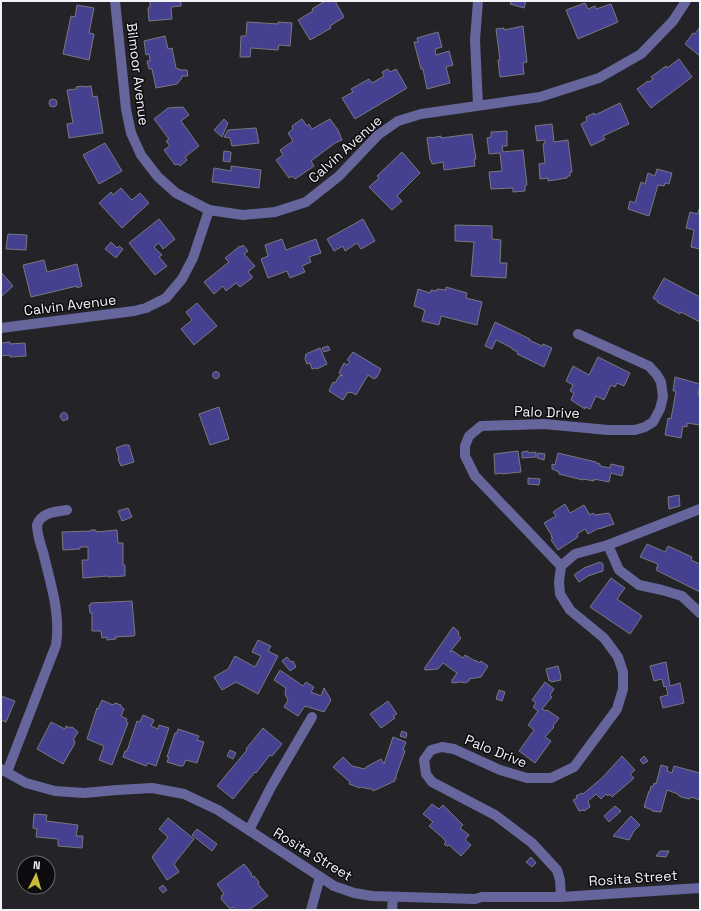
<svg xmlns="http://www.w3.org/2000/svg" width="701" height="911" font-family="'Space Grotesk',sans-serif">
<rect width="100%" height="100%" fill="#232328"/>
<!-- building -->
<g fill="#464090" stroke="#78797f">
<path d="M150,1H181V6L171,7L172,19L149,21L148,8L150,7Z"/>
<path d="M325,1H335L344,17L330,26L331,28L310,40L298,20L313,11L312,9Z"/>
<path d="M511,1H526L524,8L510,4Z"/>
<path d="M585,3L588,9L595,6L596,9L611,4L618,22L578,39L566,10Z"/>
<path d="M77,5L94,8L89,33L94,34L89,60L63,54L71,16L75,17Z"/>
<path d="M247,22L278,24V22L292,23L290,46L279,45L278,50L251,48L250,57H240L241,36H246Z"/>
<path d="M523,26L527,62L523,63L524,74L500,77L498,60H500L496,29L504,28V30Z"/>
<path d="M700,27V56L685,44L693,33L695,34Z"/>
<path d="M438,32L442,47L435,49L436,55L449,51L453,65L446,67L450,83L427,89L423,69H421L414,42H418L417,38Z"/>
<path d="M165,36L168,49L172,48L176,68L181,70H187L188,76H182V78L177,84L156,88L152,69H149L147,61H150L149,54L146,55L144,41Z"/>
<path d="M679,59L692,77L651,108L637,89L648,81L649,82L653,79L651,77L666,66L667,68Z"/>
<path d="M388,69L390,72L396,69L407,88L355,119L342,98L353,92L351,89L369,79L372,83L384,76L382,72Z"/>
<path d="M83,86V87L91,86L93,97L97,96L103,133L69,138L67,124L73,123L67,90L77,89L76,87Z"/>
<circle cx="53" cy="103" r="4"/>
<path d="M620,103L629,124L603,136L605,139L591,146L581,124L587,121L586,117L594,113L595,115Z"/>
<path d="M183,107L189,115L181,121L199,146L185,157L187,160L180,166L178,164L175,165L164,150L170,146L166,141L169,139L154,119L168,108Z"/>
<path d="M224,119L228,123L222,137L214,130Z"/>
<path d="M302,119L307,126L309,124L312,129L330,119L338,130L342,140L335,143L311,161L314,166L295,179L292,176L289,178L276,160L283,155L280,150L293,141L288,133L293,129L292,126Z"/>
<path d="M552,124L554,142L568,140L572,172H570V176H567V178L548,181V178L540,179L539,164L545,163L543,144L545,143V140L537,141L535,126Z"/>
<path d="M256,128L259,143L232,146L230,138L224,137L228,130Z"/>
<path d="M507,131V146H502L503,152L523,150L527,185L525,186V191L513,192V188L491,189L489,172L502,171L500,153L489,154L487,138L491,137V132Z"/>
<path d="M472,134L476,159H474L475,166L444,170L443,162L432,164L431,160H430L427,138L431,137V138L441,136V138Z"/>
<path d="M105,143L122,171L99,184L83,155Z"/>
<path d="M224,151L231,152L230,162L223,161Z"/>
<path d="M402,152L420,173L397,196L402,201L392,210L369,187L379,178L377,176Z"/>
<path d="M231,166L261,170L259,188L212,182L214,168L231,171Z"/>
<path d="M657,169L672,173L669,184L665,183L664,186L658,185L649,216L628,209L630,201L635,203L641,182L645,184L648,173L655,176Z"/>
<path d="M121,188L132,200L140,193L149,203L122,228L99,203L111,192L113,195Z"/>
<path d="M699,209H700V249L691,247L694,230L686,228L690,212L698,214Z"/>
<path d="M159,219L175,239L163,249L159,243L154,247L162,255L159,257L167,266L155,275L129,243Z"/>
<path d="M363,219L375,241L361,249L357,243L345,251L343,246L334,251L327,239Z"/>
<path d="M455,225L492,226V239L501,240L500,263H507L506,278L471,276L474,242L455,241Z"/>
<path d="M8,234L27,235L26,250L6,249Z"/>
<path d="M282,239L286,250L316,239L321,253L309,257L311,262L302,266L305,272L290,278L287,271L268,278L261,259L268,256L265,245Z"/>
<path d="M111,242L117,248L119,246L123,249L116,258L105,249Z"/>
<path d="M243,245L248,251L244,254L255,266L248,272L252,276V278L240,287L236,283L226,291L223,286L214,294L204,282L229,262L225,258L240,246L241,247Z"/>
<path d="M44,260L47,272L77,264L82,286L77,288V286L31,297L23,265Z"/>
<path d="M1,272L13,286L1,297Z"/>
<path d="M664,278L700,297V322L681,312L680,314L657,302L658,301L653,298Z"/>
<path d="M446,287L467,293L466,298L482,302L477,325L441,316L439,325L422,321L425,310H423V309L414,306L418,289L430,293L431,290L437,291V289L446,290Z"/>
<path d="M197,303L217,326L194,345L181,329L192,320L186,312Z"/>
<path d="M495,322L530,339L529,340L542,346L543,344L552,348L544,367L517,354L518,352L512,349V348L496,340L492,349L485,346Z"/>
<path d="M10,342V344L25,343L26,356L10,357V355L1,356V343Z"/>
<path d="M328,346L330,350L324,352L322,348Z"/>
<path d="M320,348L327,364L317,369L316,368L312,369L310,363L307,364L305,359L306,354Z"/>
<path d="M353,352L381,369L377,377L374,379L368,375L356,395L351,392L350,393L348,392L343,400L329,391L333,382L335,383L340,375L343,376L339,373L344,363L347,365L350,362L347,360Z"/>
<path d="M598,357L630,373L624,386L617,383L615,387L611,385L604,400L596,396L590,409L585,407V409L571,400L574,393L570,391L573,385L566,381L573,366L589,375Z"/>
<circle cx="216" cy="375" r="3.5"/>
<path d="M675,377L700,384L698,395H700V425L687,423V427L683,426L681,438L665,435L668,418L671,419L676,391H673Z"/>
<path d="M219,407L229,439L210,445L199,414Z"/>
<path d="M64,412L67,414L68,419L63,421L60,417L61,414Z"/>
<path d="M124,445H129L134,462L121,466L118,459L119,458L116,448Z"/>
<path d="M518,451L521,472L502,474V473L495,474L494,454Z"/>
<path d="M528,451V453L536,452V457L522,458V452Z"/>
<path d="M538,453L545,454L544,460L537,458Z"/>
<path d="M558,453L596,462V463L600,464V466L610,468L611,464L624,467L622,476L611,473L609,482L594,479V481L583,479V480L559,474V472L552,469V464L555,465Z"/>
<path d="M528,478L540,479L539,485L528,484Z"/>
<path d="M679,495L680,506L669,509L668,497Z"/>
<path d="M565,504L570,513L584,505L590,515L593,513L595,515L609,513L614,524L599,529V528L588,534L585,529L577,534L578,537L558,550L551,540L553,538L551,537L552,536L544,523L556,516L553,512Z"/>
<path d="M128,508L132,517L122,521L118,511Z"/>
<path d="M91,530H96V532L117,530L118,543H123V565H125V576L108,577V576L83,578L82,560H88V547H80V549L63,550L62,532L91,531Z"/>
<path d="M647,544L665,552L668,546L692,557L691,560L700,564V592L656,570L658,564L640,557Z"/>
<path d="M600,562L603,564V571L588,576L579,582L574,575L584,568Z"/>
<path d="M611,578L625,588L617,599L642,616L630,634L590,607Z"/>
<path d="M132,601L135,635L134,636L115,637L116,639L107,640V637L102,638L101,631H92V613H90L89,605H91V603Z"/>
<path d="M453,627L458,631L459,634L458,635L461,638L450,652L453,651L463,658L465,655L475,661V660L480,663L481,661L488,666L481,677L469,679V681L465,683L461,682L452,683V680L457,673L443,663L438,669L426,670L424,669Z"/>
<path d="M258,640L271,646L268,651L278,656L258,694L236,682L222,690L214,677L228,669L235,656L255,667L261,656L252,652Z"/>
<path d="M287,657L291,662L293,661L296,667L290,671L282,661Z"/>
<path d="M666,662L670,686L680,683L684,703L663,708L660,697L668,695L666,686L664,687L662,679L654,681L650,666Z"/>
<path d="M558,666L561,677L560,678L561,680L551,682L550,680L549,681L546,669Z"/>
<path d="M280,670L303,686L306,682L314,687L311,692L321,696L324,688L331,700L324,712L305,706L298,716L284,707L288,700L285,694L286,688L274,680Z"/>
<path d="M545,682L554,689L550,695L552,697L542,709L546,711L547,710L559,718L553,726L554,727L545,737L551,741L535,763L519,751L534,730L528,725L538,711L533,707L536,703L532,700Z"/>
<path d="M499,690L505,692L502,701L496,699Z"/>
<path d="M1,696L15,701L6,722L1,720Z"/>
<path d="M102,700L113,705L115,703L121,705V707L124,709L121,716L127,719L126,722L128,723L112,765L99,760L104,746L87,739L97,708L98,709Z"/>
<path d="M388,701L397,714L393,716L395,718L381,728L370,714Z"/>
<path d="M143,715L154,720L151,726L158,729L159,725L169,728L156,766L148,763L146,766L123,757L125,751H127L137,721L140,722Z"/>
<path d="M51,722L65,729L66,726L70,728L72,727L78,732L73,740L75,741L74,745L63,764L37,749Z"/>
<path d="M263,728L282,744L272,756L270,755L256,773L255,772L233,799L217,786L247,750L246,749Z"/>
<path d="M178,729L199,736L197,740L204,742L197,763L186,760L183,766H180L167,762L169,757H167L175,733H177Z"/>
<path d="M402,731L407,733L406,738L400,736Z"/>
<path d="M393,737L406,742L403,750L405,751L396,776V779H394L395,781L373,791L371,788L369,789L361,787L360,788L349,784L350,782L333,767L343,757L352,766L365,769L366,767L381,759L384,764Z"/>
<path d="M230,750L236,753L233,759L227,756Z"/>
<path d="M622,756L635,770L630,774L634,778L612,797L609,794L608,796L606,794L601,799L596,794L588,801L590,807L584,811V810L579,811L573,800L577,798L576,796L582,793L583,794L602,778Z"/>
<path d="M644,756L648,761L643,764L640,760Z"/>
<path d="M661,765L668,767L667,771L672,773L674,766L700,773V800L691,797L690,799L681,797L678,795V794L667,790L661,812L652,811V810L644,807L649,791H650L651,786L653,787L654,783L656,784Z"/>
<path d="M432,804L439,809L443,805L463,825L460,828L469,835L465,840L471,845L461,856L449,845L447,846L444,844L446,842L443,838L429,826L433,822L423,814Z"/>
<path d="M615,806L621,811L609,822L604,816Z"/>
<path d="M34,814L47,815L46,821L78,825L76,836H83L82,848L58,846V839L36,837L37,829L33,828Z"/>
<path d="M631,816L640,825L634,831L629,840L613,836Z"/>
<path d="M168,818L194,839L174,864L179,872L167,880L152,857L168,837L159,829Z"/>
<path d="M197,829L217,844L212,851L192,835Z"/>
<path d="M660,851H669L666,857L656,856Z"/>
<path d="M531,857L536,863L532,867L526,862Z"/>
<path d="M244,864L252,874L251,875L252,877L254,876L259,882L258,884L268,896L249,910H235L233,907L230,909L221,899L222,898L221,896L224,894L217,884Z"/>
<path d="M163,885L167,890L163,893L159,888Z"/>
</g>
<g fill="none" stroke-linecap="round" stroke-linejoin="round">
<!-- minor -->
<g stroke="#66669d" stroke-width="10">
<path d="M115,1L126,109L131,133L141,155L158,177L176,193L209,210L243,215L275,212L306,202L339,176L378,135L398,121L421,114L540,97L599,78L641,54L673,21L686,1"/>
<path d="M478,105L475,40L478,1"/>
<path d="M1,328L134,311L146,308L166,298L182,279L193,258L209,210"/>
<path d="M608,545L619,570L639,585L662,590L682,596L700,613"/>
<path d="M561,566L475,476L465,456V446L469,436L481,426L544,424L608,430H635L645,427L653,422L660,409L663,397L661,382L657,375L649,366L578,334"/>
<path d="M1,769L26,783L55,791L84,793L117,790L152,788L184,794L218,810L334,886L354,893L372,896L475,899L482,897H561L700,888"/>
<path d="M7,772L56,645C61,613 50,582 43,552C40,543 37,534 37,525C41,512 56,512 67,510"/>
<path d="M249,830L271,787L312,717"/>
<path d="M561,897L560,880L557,870L532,843L495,815L432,782L426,774L424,760L431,750L442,747L454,749L500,770L527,778H551L574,767L617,709L623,689V672L618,657L604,638L570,610L560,594L559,582L561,566L575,554L608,545L700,509"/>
<path d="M311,910L320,877"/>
<path d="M392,910L393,897"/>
</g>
</g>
<g text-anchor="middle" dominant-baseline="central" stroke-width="3" stroke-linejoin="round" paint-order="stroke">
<!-- street labels -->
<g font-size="14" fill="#f3f3f7" stroke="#0c0c0f">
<text transform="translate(138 74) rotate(83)">Bilmoor Avenue</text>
<text transform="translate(345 149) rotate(-42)">Calvin Avenue</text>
<text transform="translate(70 305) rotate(-7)">Calvin Avenue</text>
<text transform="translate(547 412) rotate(2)">Palo Drive</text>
<text transform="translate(496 751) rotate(22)">Palo Drive</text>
<text transform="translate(313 854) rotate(31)">Rosita Street</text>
<text transform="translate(633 878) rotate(-4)">Rosita Street</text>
</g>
</g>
<!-- border -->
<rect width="701" height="911" fill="none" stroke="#f3f3f7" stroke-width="4"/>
<!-- north arrow -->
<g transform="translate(36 875) rotate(5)"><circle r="19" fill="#0c0c0f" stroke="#68686c"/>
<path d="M0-3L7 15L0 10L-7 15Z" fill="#c9bb3a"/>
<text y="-6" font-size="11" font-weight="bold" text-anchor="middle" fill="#f3f3f7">N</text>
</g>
</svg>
